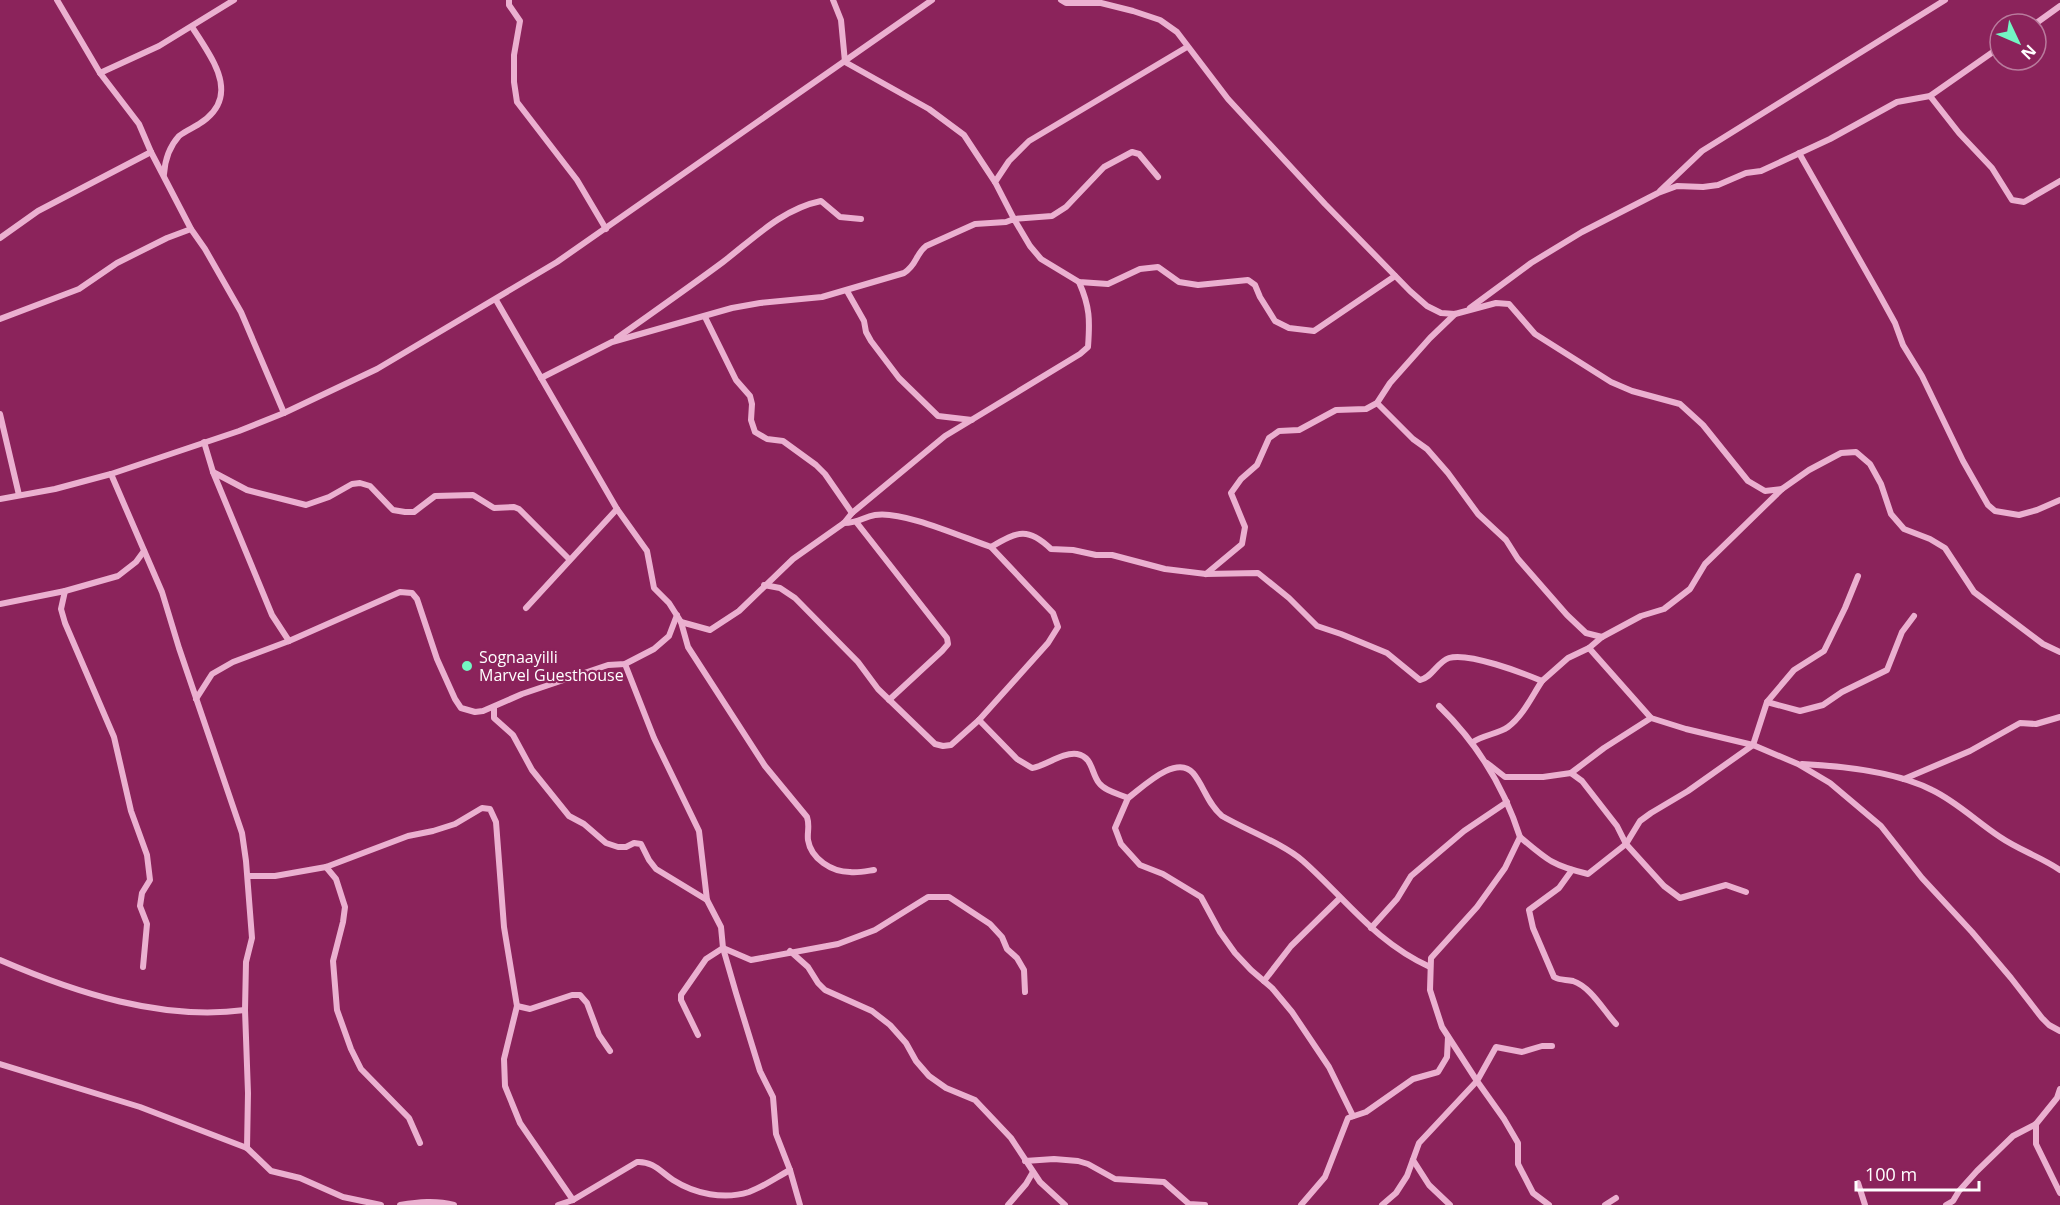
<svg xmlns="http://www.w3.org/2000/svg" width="2060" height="1205" font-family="'Open Sans',sans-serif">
<rect width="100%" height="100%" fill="#8b235b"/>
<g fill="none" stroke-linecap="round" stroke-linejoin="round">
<!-- minor -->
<g stroke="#ebb0d0" stroke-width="6">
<path d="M57,0L100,73L139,124L151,152L191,229L205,249L241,312L284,413"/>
<path d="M509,0V5L520,21L514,55V82L517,102L577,180L606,229"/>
<path d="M833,0L841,20L845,62L929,109L964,135L995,182"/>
<path d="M1061,0L1066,3H1101L1133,11L1160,20L1177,32L1228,99L1325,204L1410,291L1427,306L1441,313L1455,314L1496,303L1509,304L1535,334L1611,382L1632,391L1680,404L1703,425L1748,481L1765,491L1782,489L1809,470L1841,453L1856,452L1870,464L1881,484L1891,514L1904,529L1930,539L1945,548L1974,592L2043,644L2060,652"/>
<path d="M2035,24L2060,6"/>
<path d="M100,73L159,46L234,0"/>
<path d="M1930,96L1959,133L1992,168L2012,200L2024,202L2060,181"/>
<path d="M1799,153L1879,294L1895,323L1903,345L1922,376L1963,461L1988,505L1995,511L2019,515L2037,510L2060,500"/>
<path d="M164,174C165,160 169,147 179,136C185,131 193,128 199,124C223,109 227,89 214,63C208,51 200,39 192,27"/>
<path d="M1158,177L1139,154L1132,152L1104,167L1066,207L1052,216L1014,219L995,182L1009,161L1029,141L1187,47"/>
<path d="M1660,191L1702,151L1945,0"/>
<path d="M0,238L38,211L151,152"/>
<path d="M847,291L864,321L866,332L871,341L899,378L938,416L972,420"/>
<path d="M496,300L617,509L647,551L654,588L669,603L681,622L688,647L765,766L807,817C810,826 807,832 808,840C811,859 832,872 850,872C858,873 867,871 874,870"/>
<path d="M1470,308L1531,263L1582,232L1658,193L1677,186L1703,187L1718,185L1746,173L1761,171L1830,139L1897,102L1930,96L2000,47"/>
<path d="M705,317L736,380L750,396L752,404L751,420L755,432L767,439L783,441L816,465L825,474L852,513"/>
<path d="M0,319L79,289L117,263L167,238L191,229"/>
<path d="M617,338C652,313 688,288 723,262C753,239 782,209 821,201L840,217L861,219"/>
<path d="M541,378L612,342L732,308L760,303L822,297L904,273C917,265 915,255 926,246L975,224L1006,222L1014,219L1030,246L1041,259L1079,282L1108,284L1140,269L1158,267L1179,282L1198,285L1248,280L1255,285L1260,297L1275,321L1289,328L1314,331L1395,276"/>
<path d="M1377,403L1413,439L1427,449L1448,473L1478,514L1506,540L1518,559L1567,615L1586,633L1602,637"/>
<path d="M0,414L19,495"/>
<path d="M204,442L213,472L272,615L289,641"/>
<path d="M213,472L247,490L306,505L329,497L352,484L360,483L370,486L393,510L405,512H414L435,496L473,495L494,508L514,507L519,509L569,559"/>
<path d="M111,474L162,592L179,648L242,833L246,861L252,938L246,962L245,1010L248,1093L247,1148"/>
<path d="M0,499L55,489L111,474L239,431L284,413L377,369L557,262L932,0"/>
<path d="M844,523C859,523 863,517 875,515C902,510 964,538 991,547C1018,531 1028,527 1051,549L1073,550L1096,555H1112L1165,569L1206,574L1258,573L1289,598L1317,626L1341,634L1387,653L1420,680C1432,678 1437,662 1449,658C1468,652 1523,673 1542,681L1568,658L1589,648L1651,718L1686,729L1753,745L1798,764L1830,783L1881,826L1922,878L1972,932L2011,978L2042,1018L2049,1025L2060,1031"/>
<path d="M857,523L947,638L948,644L942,651L889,700"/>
<path d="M1206,574L1242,544L1245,527L1231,493L1241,479L1257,465L1269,438L1279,431L1299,430L1336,410L1366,409L1377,403L1390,383L1430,338L1455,314"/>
<path d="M764,585L780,588L795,598L858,662L878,689L935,744L943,746L951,745L979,720L1048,643L1058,627L1053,613L991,547"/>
<path d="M65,591L61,609L65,623L114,737L131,811L147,855L150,880L142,893L140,906L147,924L143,967"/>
<path d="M0,604L65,591L118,576L136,562L144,551"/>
<path d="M526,608L617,509"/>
<path d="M681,622L710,630L739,611L793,559L844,523L852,513L945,436L1080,354L1088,347C1090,320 1090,307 1079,282"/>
<path d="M1589,648L1602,637L1641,616L1664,609L1690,589L1705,564L1782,489"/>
<path d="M625,664L654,738L699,831L707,900L721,927L723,948L736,993L760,1071L773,1097L776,1134L790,1170L800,1205"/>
<path d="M196,699L212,674L233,662L289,641L400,592L412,593L417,599L437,659L455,699L461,708L475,712L483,711L522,694L608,665L625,664L654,649L669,636L677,615"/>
<path d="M1767,702L1800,711L1823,705L1842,692L1887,670L1902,632L1914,616"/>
<path d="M1439,706C1477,743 1504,787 1520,837"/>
<path d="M494,707V718L513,735L532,770L569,816L584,824L606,843L618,847H626L634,843L641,844L649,860L656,869L707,900"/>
<path d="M979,720L1017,759L1032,768C1046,766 1062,752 1077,754C1093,757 1091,773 1099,783C1105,791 1119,794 1128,798C1143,787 1176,754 1193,773C1204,786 1207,803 1222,816C1246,830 1282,843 1303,861C1346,899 1375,942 1430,967"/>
<path d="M1473,742C1483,735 1498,734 1508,727C1523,716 1532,696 1542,681"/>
<path d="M1487,763L1505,777H1543L1571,773L1582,781L1617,826L1626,844L1664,886L1680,898L1726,885L1746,892"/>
<path d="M1802,764C1841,766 1897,772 1932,790C1957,802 1977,822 2000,837C2019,850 2041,857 2060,870"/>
<path d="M1571,773L1604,748L1651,718"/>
<path d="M1904,779L1970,751L2020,723L2036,724L2060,717"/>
<path d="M1128,798L1115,828L1121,844L1140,865L1163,874L1201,897L1220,932L1235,953L1251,970L1272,988L1292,1012L1329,1067L1353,1116"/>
<path d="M326,867L336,879L345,907L343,922L333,961L337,1010L351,1049L361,1069L409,1118L420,1143"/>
<path d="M1572,870L1559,888L1529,910L1533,928L1554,977C1561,981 1566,979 1573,981C1591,987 1604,1011 1616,1024"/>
<path d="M248,876H275L326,867L408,836L433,831L455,824L482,808L490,809L496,822L504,927L517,1006L504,1059L505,1086L520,1123L573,1200"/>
<path d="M1371,928L1397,899L1411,876L1464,831L1507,802"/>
<path d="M790,951L808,967L818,983L825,990L872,1011L890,1025L906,1043L916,1061L929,1076L946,1088L975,1100L1011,1138L1040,1182L1065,1205"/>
<path d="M0,960C76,993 162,1021 245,1010"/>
<path d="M1264,981L1291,946L1340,898"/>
<path d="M517,1006L530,1009L572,995H580L587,1003L599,1035L610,1051"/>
<path d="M698,1035L681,1000V995L706,959L723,948L751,960L838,944L875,930L928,897H949L990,924L1002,937L1007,949L1017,958L1024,970L1025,992"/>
<path d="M0,1064L140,1107L247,1148L271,1171L300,1178L343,1197L381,1205"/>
<path d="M2036,1124V1144L2060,1193"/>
<path d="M1413,1160L1429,1185L1450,1205"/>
<path d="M1025,1161L1054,1159L1078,1161L1088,1164L1115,1179L1164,1182L1189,1204L1205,1205"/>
<path d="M1858,1183L1865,1205"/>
<path d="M400,1205C418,1202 436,1200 454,1205"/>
<path d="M558,1205L573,1200L637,1162C653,1161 661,1172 673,1180C695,1194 724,1200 749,1192C763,1187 777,1177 790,1170"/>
<path d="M1008,1205L1026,1184L1033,1172"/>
<path d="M1301,1205L1325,1177L1348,1118L1366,1112L1413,1079L1438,1072L1447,1057L1448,1037"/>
<path d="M1382,1205L1396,1193L1407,1176L1419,1143L1477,1081L1442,1027L1430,990L1431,958L1477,907L1505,868L1520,837C1547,860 1553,866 1588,874L1626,844L1640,821L1651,813L1688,791L1753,745L1767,702L1794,670L1824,651L1845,608L1858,576"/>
<path d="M1549,1205L1533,1193L1518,1164V1143L1504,1119L1477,1081L1496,1047L1522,1052L1542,1046H1552"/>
<path d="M1605,1205L1616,1198"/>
<path d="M1946,1205L1953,1201L1959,1191L1977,1171L2013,1136L2036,1124L2057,1098L2060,1089"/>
</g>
</g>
<!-- markers -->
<circle fill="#73f6c3" stroke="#8b235b" stroke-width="2" cx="467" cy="666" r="6"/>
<g text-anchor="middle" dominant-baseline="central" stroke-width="4.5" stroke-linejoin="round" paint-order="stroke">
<!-- poi labels -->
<g font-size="16" fill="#fff" stroke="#8b235b" text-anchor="start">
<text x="479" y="657">Sognaayilli<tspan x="479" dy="18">Marvel Guesthouse</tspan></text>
</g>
</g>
<!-- north arrow -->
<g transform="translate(2018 42) rotate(134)"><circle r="28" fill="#8b235b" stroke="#b97b9d" stroke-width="1.5"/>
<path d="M0-4.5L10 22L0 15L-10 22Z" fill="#73f6c3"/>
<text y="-9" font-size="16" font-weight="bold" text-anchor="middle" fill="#ffffff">N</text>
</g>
<!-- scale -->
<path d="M1856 1181v9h123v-9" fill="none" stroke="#ffffff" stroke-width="3"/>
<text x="1865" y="1181" font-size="18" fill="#ffffff" stroke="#8b235b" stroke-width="4.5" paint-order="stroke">100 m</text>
</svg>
